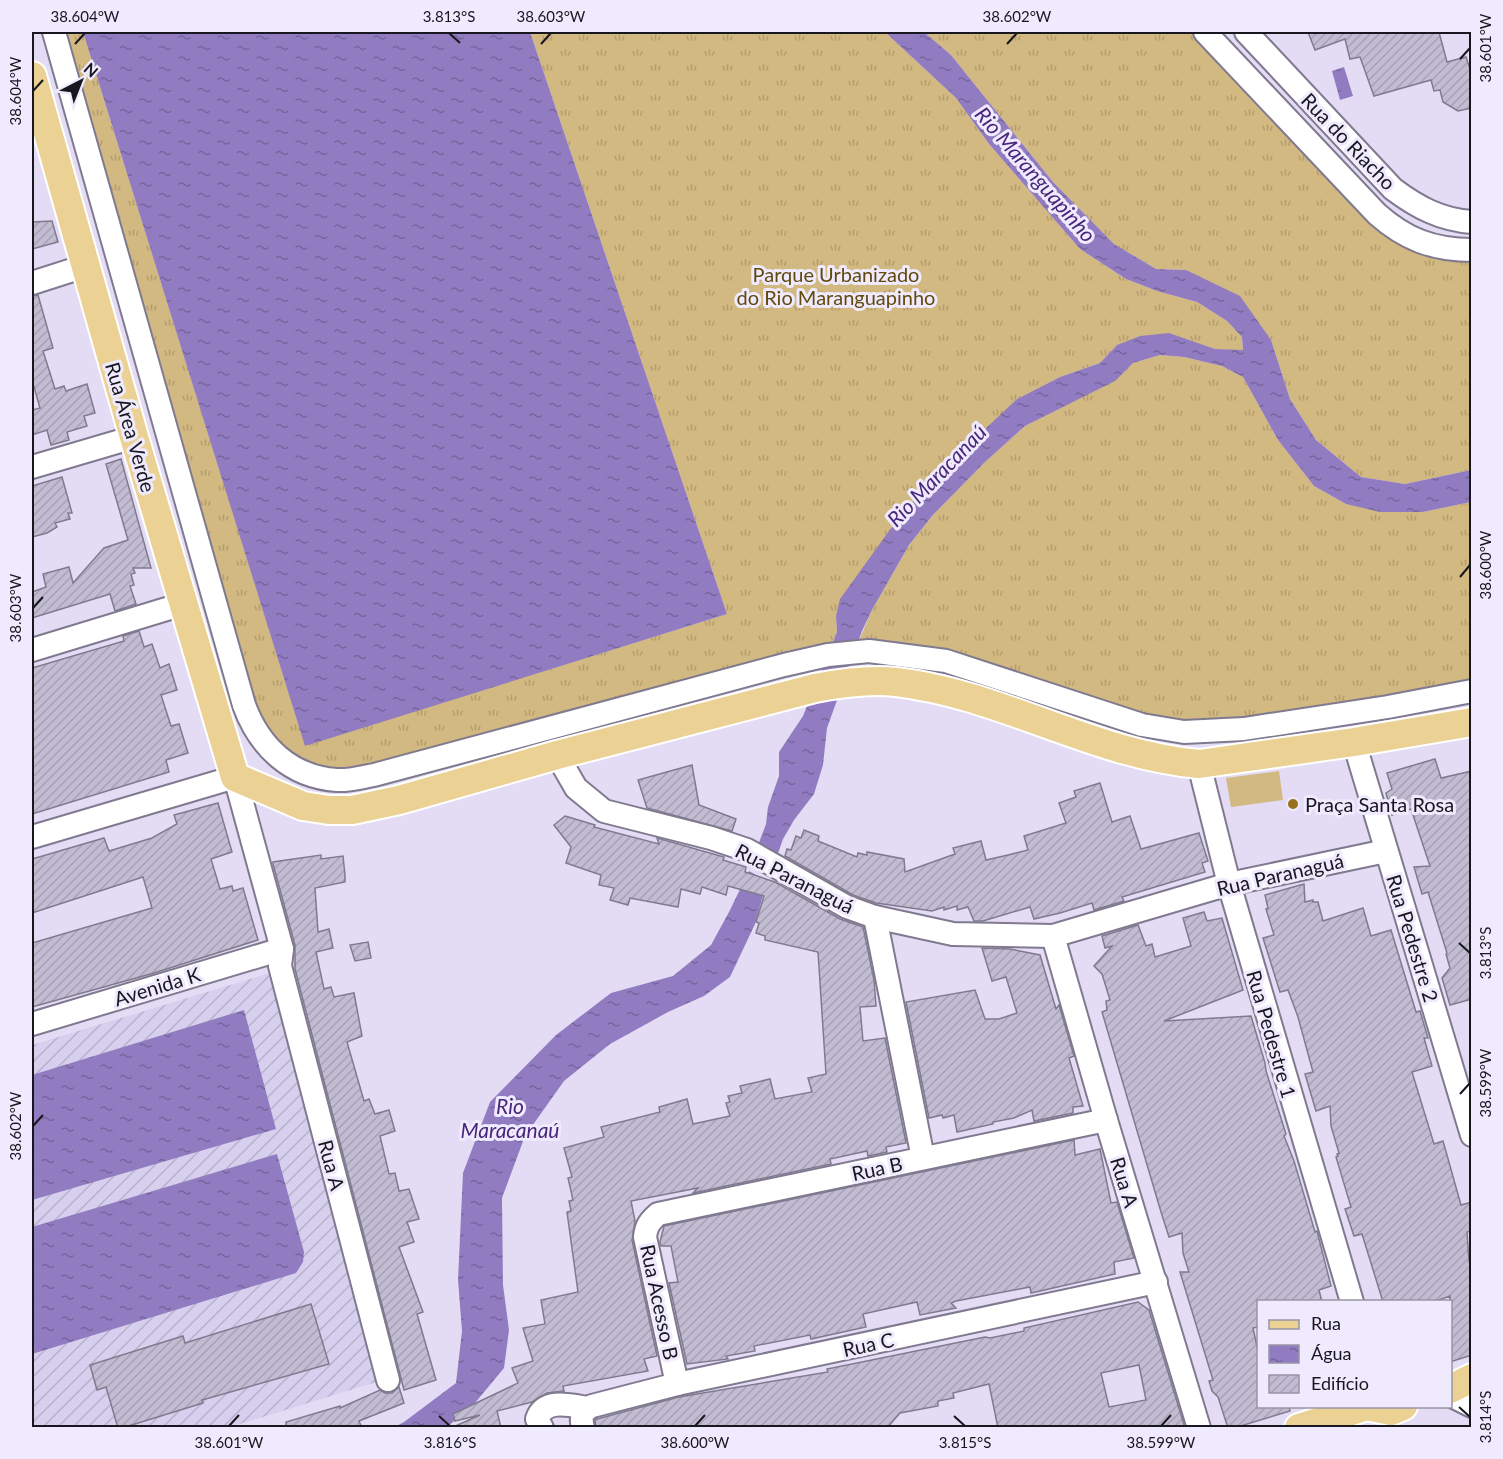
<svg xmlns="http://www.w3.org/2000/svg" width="1503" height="1459" font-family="Lato,sans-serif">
<defs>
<pattern id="industrial-furrows" width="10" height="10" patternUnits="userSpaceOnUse" patternTransform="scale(1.5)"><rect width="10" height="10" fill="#d7cfee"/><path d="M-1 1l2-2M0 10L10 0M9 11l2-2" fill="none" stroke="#b8b1cc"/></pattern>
<pattern id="grass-tufts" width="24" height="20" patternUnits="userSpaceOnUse" patternTransform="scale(1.5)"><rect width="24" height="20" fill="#d2b881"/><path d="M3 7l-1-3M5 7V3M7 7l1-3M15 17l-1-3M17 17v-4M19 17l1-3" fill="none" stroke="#b49d6f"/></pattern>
<pattern id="water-ripples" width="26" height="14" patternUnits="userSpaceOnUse" patternTransform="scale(1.5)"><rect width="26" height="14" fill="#927cc1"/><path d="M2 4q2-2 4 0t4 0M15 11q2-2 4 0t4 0" fill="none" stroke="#76659c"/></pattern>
<pattern id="building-hatch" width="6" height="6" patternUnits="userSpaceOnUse" patternTransform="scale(1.5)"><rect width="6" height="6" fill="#c2bcd3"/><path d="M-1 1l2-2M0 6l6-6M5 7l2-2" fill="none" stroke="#a6a1b5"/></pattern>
</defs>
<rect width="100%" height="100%" fill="#e3dcf4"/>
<!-- industrial -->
<path fill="url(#industrial-furrows)" d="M270,973L383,1380L230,1427L32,1428V1045Z"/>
<!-- grass -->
<g fill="url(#grass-tufts)">
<path d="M54,32H83L305,745L727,614L530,32H885L956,98L989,144L1080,249L1126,279L1157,291L1197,302L1227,321L1242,337L1243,351L1215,349L1192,342L1117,345L1100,363L1060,377L1017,399L985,431L836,616L837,632L828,655L339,781L261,739Z"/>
<path d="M924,32H1205L1376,214L1471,250V470L1405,484L1361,477L1316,440L1290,399L1271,340L1186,270L1156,269L1114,244L1053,182L951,55Z"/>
<path d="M1160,355L1184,357L1222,366L1243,377L1278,440L1314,486L1346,504L1423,512L1471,502V691L1217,732L1021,687L854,652L872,610L909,545L932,516L984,463L1025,426L1114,381L1133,363Z"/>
</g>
<!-- garden -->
<path fill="#d2b881" d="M1279,771L1283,800L1231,807L1226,778Z"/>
<!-- water -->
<g fill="url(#water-ripples)">
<path d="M83,32H530L727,614L305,746Z"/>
<path d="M885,32H924L951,55L1053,182L1114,244L1156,269L1186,270L1240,296L1271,340L1290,399L1316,440L1361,477L1405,484L1471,470V502L1423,512H1380L1346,504L1314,486L1278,440L1243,377L1222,366L1184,357L1160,355L1133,363L1115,381L1025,426L984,463L932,516L909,545L872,610L862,631L827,728L823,765L814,794L794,820L783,839L776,859L757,848L766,824L768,807L779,776V752L803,716L828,655L837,632L836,616L840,599L889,531L933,478L1017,399L1060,377L1100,363L1117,345L1140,336L1169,333L1215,349L1243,350L1242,337L1227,321L1197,302L1157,291L1126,279L1080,249L989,144L956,98Z"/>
<path d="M1344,67L1353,96L1340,100L1332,71Z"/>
<path d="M749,871L767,881L755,924L730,977L704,996L668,1012L610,1044L564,1081L525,1136L502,1198L503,1285L509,1330L504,1368L475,1403L447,1427L393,1428L404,1422L456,1383L462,1331L458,1280L463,1173L490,1102L556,1035L611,993L673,976L711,945L729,912Z"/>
<path d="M244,1010L276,1129L32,1200V1075Z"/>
<path d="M277,1154L304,1252L303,1262L296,1273L32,1354V1227Z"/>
</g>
<!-- building -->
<g fill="url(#building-hatch)" stroke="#807a8f" stroke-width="1.5" fill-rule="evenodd">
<path d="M1308,32H1439L1447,62L1466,57L1472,75V108L1458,111L1443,102L1440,90L1434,91L1431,80L1374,96L1360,57L1350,59L1345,39L1315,50Z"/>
<path d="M52,221L58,242L32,249V222Z"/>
<path d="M38,295L53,348L43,351L55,389L64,386L66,391L87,384L95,413L84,416L87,426L67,432L69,440L51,445L47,430L32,435V410L40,408L32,380V296Z"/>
<path d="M121,459L151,568H133L135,573L131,574L134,585L130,586L136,604L115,611L110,594L32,618V592L46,587L43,574L69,567L73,583L104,548L128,540L106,464Z"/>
<path d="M62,477L72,513H68L70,519L55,523L57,527L47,533L32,537V486Z"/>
<path d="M139,631L144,647L152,644L160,668L169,664L177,690L161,695L171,726L179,724L188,753L166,760L169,772L32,814V668L124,641L123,636Z"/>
<path d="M1435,759L1441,778L1472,771V999L1450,1005L1442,978L1450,968L1446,954L1447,953L1428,892L1422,894L1414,867L1430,866L1411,809L1392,815L1386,793L1392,789L1387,773Z"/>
<path d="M692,765L699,805L736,819L732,831L647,808L638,780Z"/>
<path d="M1100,783L1112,822L1130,816L1141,849L1199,833L1208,861L1202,863L1205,872L1122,897L1124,901L1094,910L1092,903L1060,913L1034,919L1030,907L983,921H974L968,907L957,910V906L944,910V907L932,911L876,903L853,895L785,856L787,849L791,850L796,836L801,838L804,830L819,836L818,841L857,857L858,853L867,855V852L904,859L905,872L955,854L953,848L981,841L986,860L1008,855L1028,850L1024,836L1066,823L1059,803L1076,797L1074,791Z"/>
<path d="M218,803L232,852L211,859L220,889L232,886L233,891L243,888L258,940L154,973L32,1007V943L152,908L143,877L32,913V859L104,838L109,851L152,838L177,824L174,815Z"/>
<path d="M565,816L595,825L594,827L659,844L657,838L724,857L723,860L746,867L745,872L775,882L840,919L863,927L874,980L876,1006L860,1007L863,1041L885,1038L906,1143L886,1147L887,1152L868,1156L867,1151L830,1159L831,1164L693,1193L698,1188L631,1201L635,1221L632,1240L657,1356L644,1359L648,1371L563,1386L564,1391L547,1393L532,1402L497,1411L501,1428H451L480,1415L455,1421L453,1414L518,1383L512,1368L533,1361L523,1328L545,1324L541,1300L578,1292L567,1212L571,1211L569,1201L573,1200L568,1178L572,1177L564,1148L604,1137L601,1127L660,1112L659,1107L687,1099L693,1124L730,1116L726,1103L730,1102L728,1096L742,1093L740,1086L770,1079L775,1099L812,1092L808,1078L826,1074L818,952L765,940V936L756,933L759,923L756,922L764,896L728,886L726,895L702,887L700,894L681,889L678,907L630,898L628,905L610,900L614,888L599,885L601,875L566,863L571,847L554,825Z"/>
<path d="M321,855V859L343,856L345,875V882L315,888L318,932L329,929L333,948L316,952L324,989L331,987L334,997L354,993L362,1036L347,1042L364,1101L369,1099L375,1114L389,1110L395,1131L380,1136L389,1174L395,1173L399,1191L409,1189L419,1219L407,1222L414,1242L399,1247L423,1312L417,1314L436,1380L404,1390L295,969V945L273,864V862Z"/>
<path d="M1304,884L1305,902L1313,900V902H1318L1323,921L1363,908L1371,936L1391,930L1416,1012L1420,1011L1428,1038H1424L1432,1066L1412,1072L1434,1144L1443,1141L1461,1205L1472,1202V1231L1467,1232L1469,1261L1472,1269V1355L1450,1362V1296L1433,1302H1383L1362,1234L1354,1236L1345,1209L1351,1207L1336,1157L1338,1156L1337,1154L1339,1153L1331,1126L1330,1106L1316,1111L1305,1074L1313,1072L1298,1017L1288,990L1280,992L1263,938L1274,935L1266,909L1268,908L1265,895Z"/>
<path d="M1204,912L1207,921L1222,918L1243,990L1164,1021L1251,1016L1265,1063L1266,1071L1286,1134L1284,1136L1294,1161L1315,1232L1317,1231L1331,1286L1319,1290L1322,1302H1258V1327L1253,1328L1258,1351V1407H1289L1290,1411L1234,1428H1228L1218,1397L1212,1391L1209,1381L1213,1380L1180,1272H1189L1183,1253L1182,1233L1169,1237L1161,1212L1102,1012L1107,1010L1106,1001L1110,1000L1102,974L1094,966L1112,946L1105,948L1102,936L1138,925L1146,946L1152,944L1155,957L1191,946L1183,918Z"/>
<path d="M368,942L371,958L355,961L350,945Z"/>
<path d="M982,948L1010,949L1040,955L1056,1009L1059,1005L1074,1056L1069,1058L1083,1106L1073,1107V1113L1034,1121L1032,1110L1014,1118L993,1122V1124L957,1132L954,1115L943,1118L942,1115L929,1118L906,1002L975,990L985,1019H999L1017,1013L1006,977L992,981Z"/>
<path d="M1074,1140L1075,1155L1100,1149L1111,1203L1117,1202L1134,1258L1114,1262L1115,1274L1031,1293L1030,1287L956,1301L951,1303L956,1308L920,1315L917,1302L863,1314L866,1327L811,1339L810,1335L754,1346L755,1351L726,1356L728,1359L687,1364L669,1283L678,1282L671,1246H661L660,1242L664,1226Z"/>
<path d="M1138,1302L1149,1310L1185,1428H998L989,1384L953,1393L954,1398L938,1401V1406L900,1413L887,1428H596L595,1420L597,1419L679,1397L828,1372L827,1369L985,1337L990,1338L1024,1331V1328ZM1139,1365L1146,1400L1109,1407L1101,1373Z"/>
<path d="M311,1304L329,1364L202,1400L203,1403L122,1428H118L106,1387L97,1390L90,1365L183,1336L185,1343Z"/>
<path d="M399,1387L404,1403L359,1421L362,1428H286V1422L340,1406V1408L380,1390L385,1393H392Z"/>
</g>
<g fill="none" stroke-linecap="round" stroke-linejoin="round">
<defs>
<g id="minor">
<path d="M54,32L244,705C259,746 290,777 337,780C349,781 362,777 374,775L784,665L828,655L869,651L946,661L1142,725L1184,732L1244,729L1388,707L1472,691"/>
<path d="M1205,32L1377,214C1405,239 1433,250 1472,250"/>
<path d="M1246,32L1393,189C1417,207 1441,220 1472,222"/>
<path d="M32,283L85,266"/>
<path d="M32,467L134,437"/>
<path d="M32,650L183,604"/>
<path d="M1354,742L1472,1135"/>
<path d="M557,755L576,788L604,811L711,838L747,850L847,907L875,917L953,934L1053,936L1229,884L1386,851"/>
<path d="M1199,764L1229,884L1352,1302"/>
<path d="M32,837L235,777L282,949L280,966L388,1380"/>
<path d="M875,917L923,1158"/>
<path d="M1053,936L1106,1120L1199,1428"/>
<path d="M32,1024L282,949"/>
<path d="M677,1384L645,1237C646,1226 650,1221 658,1214L1106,1120"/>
<path d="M1450,1395L1472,1406"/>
<path d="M542,1428L537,1419C544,1398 570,1405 587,1408"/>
<path d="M583,1428C580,1417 582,1411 592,1406L677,1384L1156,1282"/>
</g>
<g id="major">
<path d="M32,76L134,437L235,777L303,806L329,810H352L399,800L557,755L815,688C841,683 869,679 896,682C1001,694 1094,755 1199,764L1354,742L1472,722"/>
<path d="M1450,1389L1472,1378"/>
<path d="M1367,1406L1391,1411L1403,1406"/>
<path d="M1299,1428L1367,1406"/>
</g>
</defs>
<!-- minor casing -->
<use href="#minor" stroke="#807a90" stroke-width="26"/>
<!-- major casing -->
<use href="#major" stroke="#fff" stroke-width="32"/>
<!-- minor -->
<use href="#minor" stroke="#fff" stroke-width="22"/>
<!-- major -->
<use href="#major" stroke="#ebd194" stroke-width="28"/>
</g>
<!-- ticks -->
<path fill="none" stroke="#18161e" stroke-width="2" d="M449,33L460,43M75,44L85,33M541,44L551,33M1007,44L1017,33M1460,59L1470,48M33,91L43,80M1460,577L1470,565M33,608L43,597M1459,943L1470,953M1460,1094L1470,1083M33,1126L43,1115M1459,1407L1470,1417M439,1416L450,1426M954,1416L965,1426M229,1426L239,1415M695,1426L705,1415M1161,1426L1171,1415"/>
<!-- markers -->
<circle fill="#95721b" stroke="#efeafd" stroke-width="2" cx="1293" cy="804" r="6"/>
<g text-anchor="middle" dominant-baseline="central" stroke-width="6" stroke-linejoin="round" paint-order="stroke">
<!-- street labels -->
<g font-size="20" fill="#18161e" stroke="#efeafd">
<text transform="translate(1349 141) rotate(46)">Rua do Riacho</text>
<text transform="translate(131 427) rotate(74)">Rua Área Verde</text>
<text transform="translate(1280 874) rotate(-13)">Rua Paranaguá</text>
<text transform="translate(795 878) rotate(27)">Rua Paranaguá</text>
<text transform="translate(1413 938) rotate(73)">Rua Pedestre 2</text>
<text transform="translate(157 986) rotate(-17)">Avenida K</text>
<text transform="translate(1272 1034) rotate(74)">Rua Pedestre 1</text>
<text transform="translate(332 1165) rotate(75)">Rua A</text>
<text transform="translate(877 1168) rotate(-12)">Rua B</text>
<text transform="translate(1125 1182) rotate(73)">Rua A</text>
<text transform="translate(660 1302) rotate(78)">Rua Acesso B</text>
<text transform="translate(868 1344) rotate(-12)">Rua C</text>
</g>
<!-- park labels -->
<g font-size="20" fill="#624a0c" stroke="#efeafd">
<text x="836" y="274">Parque Urbanizado<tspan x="836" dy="23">do Rio Maranguapinho</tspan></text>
</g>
<!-- poi labels -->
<g font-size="20" fill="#18161e" stroke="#efeafd" text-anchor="start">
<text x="1305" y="804">Praça Santa Rosa</text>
</g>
<!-- water labels -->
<g font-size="21" font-style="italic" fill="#482679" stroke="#efeafd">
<text transform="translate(1036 174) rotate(49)">Rio Maranguapinho</text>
<text transform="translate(936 475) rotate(-46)">Rio Maracanaú</text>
<text x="510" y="1105">Rio<tspan x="510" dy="24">Maracanaú</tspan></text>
</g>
</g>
<!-- border -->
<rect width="1503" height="1459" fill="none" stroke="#efeafd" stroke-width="66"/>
<!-- legend -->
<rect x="1257" y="1300" width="195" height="108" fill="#efeafd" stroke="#9995a4" stroke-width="1.5"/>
<rect x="1269" y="1320" width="30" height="9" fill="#ebd194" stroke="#9995a4" stroke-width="1.5"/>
<text x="1311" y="1330" font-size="18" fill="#18161e">Rua</text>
<rect x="1269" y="1345" width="30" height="18" fill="url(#water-ripples)" stroke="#9995a4" stroke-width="1.5"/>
<text x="1311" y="1360" font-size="18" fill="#18161e">Água</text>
<rect x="1269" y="1375" width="30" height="18" fill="url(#building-hatch)" stroke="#9995a4" stroke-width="1.5"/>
<text x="1311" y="1390" font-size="18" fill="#18161e">Edifício</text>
<!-- north arrow -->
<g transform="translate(81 81) rotate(42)" stroke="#efeafd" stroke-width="4.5" paint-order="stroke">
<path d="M0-4.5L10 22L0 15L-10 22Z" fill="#18161e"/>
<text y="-9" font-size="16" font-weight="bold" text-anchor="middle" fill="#18161e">N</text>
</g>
<rect x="33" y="33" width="1437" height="1393" fill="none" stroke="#18161e" stroke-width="2"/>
<g font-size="15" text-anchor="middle" fill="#18161e">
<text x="85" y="22">38.604°W</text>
<text x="449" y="22">3.813°S</text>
<text x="551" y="22">38.603°W</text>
<text x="1017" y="22">38.602°W</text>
<text transform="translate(1486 48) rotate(-90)" y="5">38.601°W</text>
<text transform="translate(16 91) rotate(-90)" y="5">38.604°W</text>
<text transform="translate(1486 565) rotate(-90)" y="5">38.600°W</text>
<text transform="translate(16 608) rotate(-90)" y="5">38.603°W</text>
<text transform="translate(1486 953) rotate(-90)" y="5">3.813°S</text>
<text transform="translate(1486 1083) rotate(-90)" y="5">38.599°W</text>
<text transform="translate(16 1126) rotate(-90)" y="5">38.602°W</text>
<text transform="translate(1486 1417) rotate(-90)" y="5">3.814°S</text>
<text x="229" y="1448">38.601°W</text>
<text x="450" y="1448">3.816°S</text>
<text x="695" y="1448">38.600°W</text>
<text x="965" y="1448">3.815°S</text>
<text x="1161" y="1448">38.599°W</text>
</g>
</svg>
